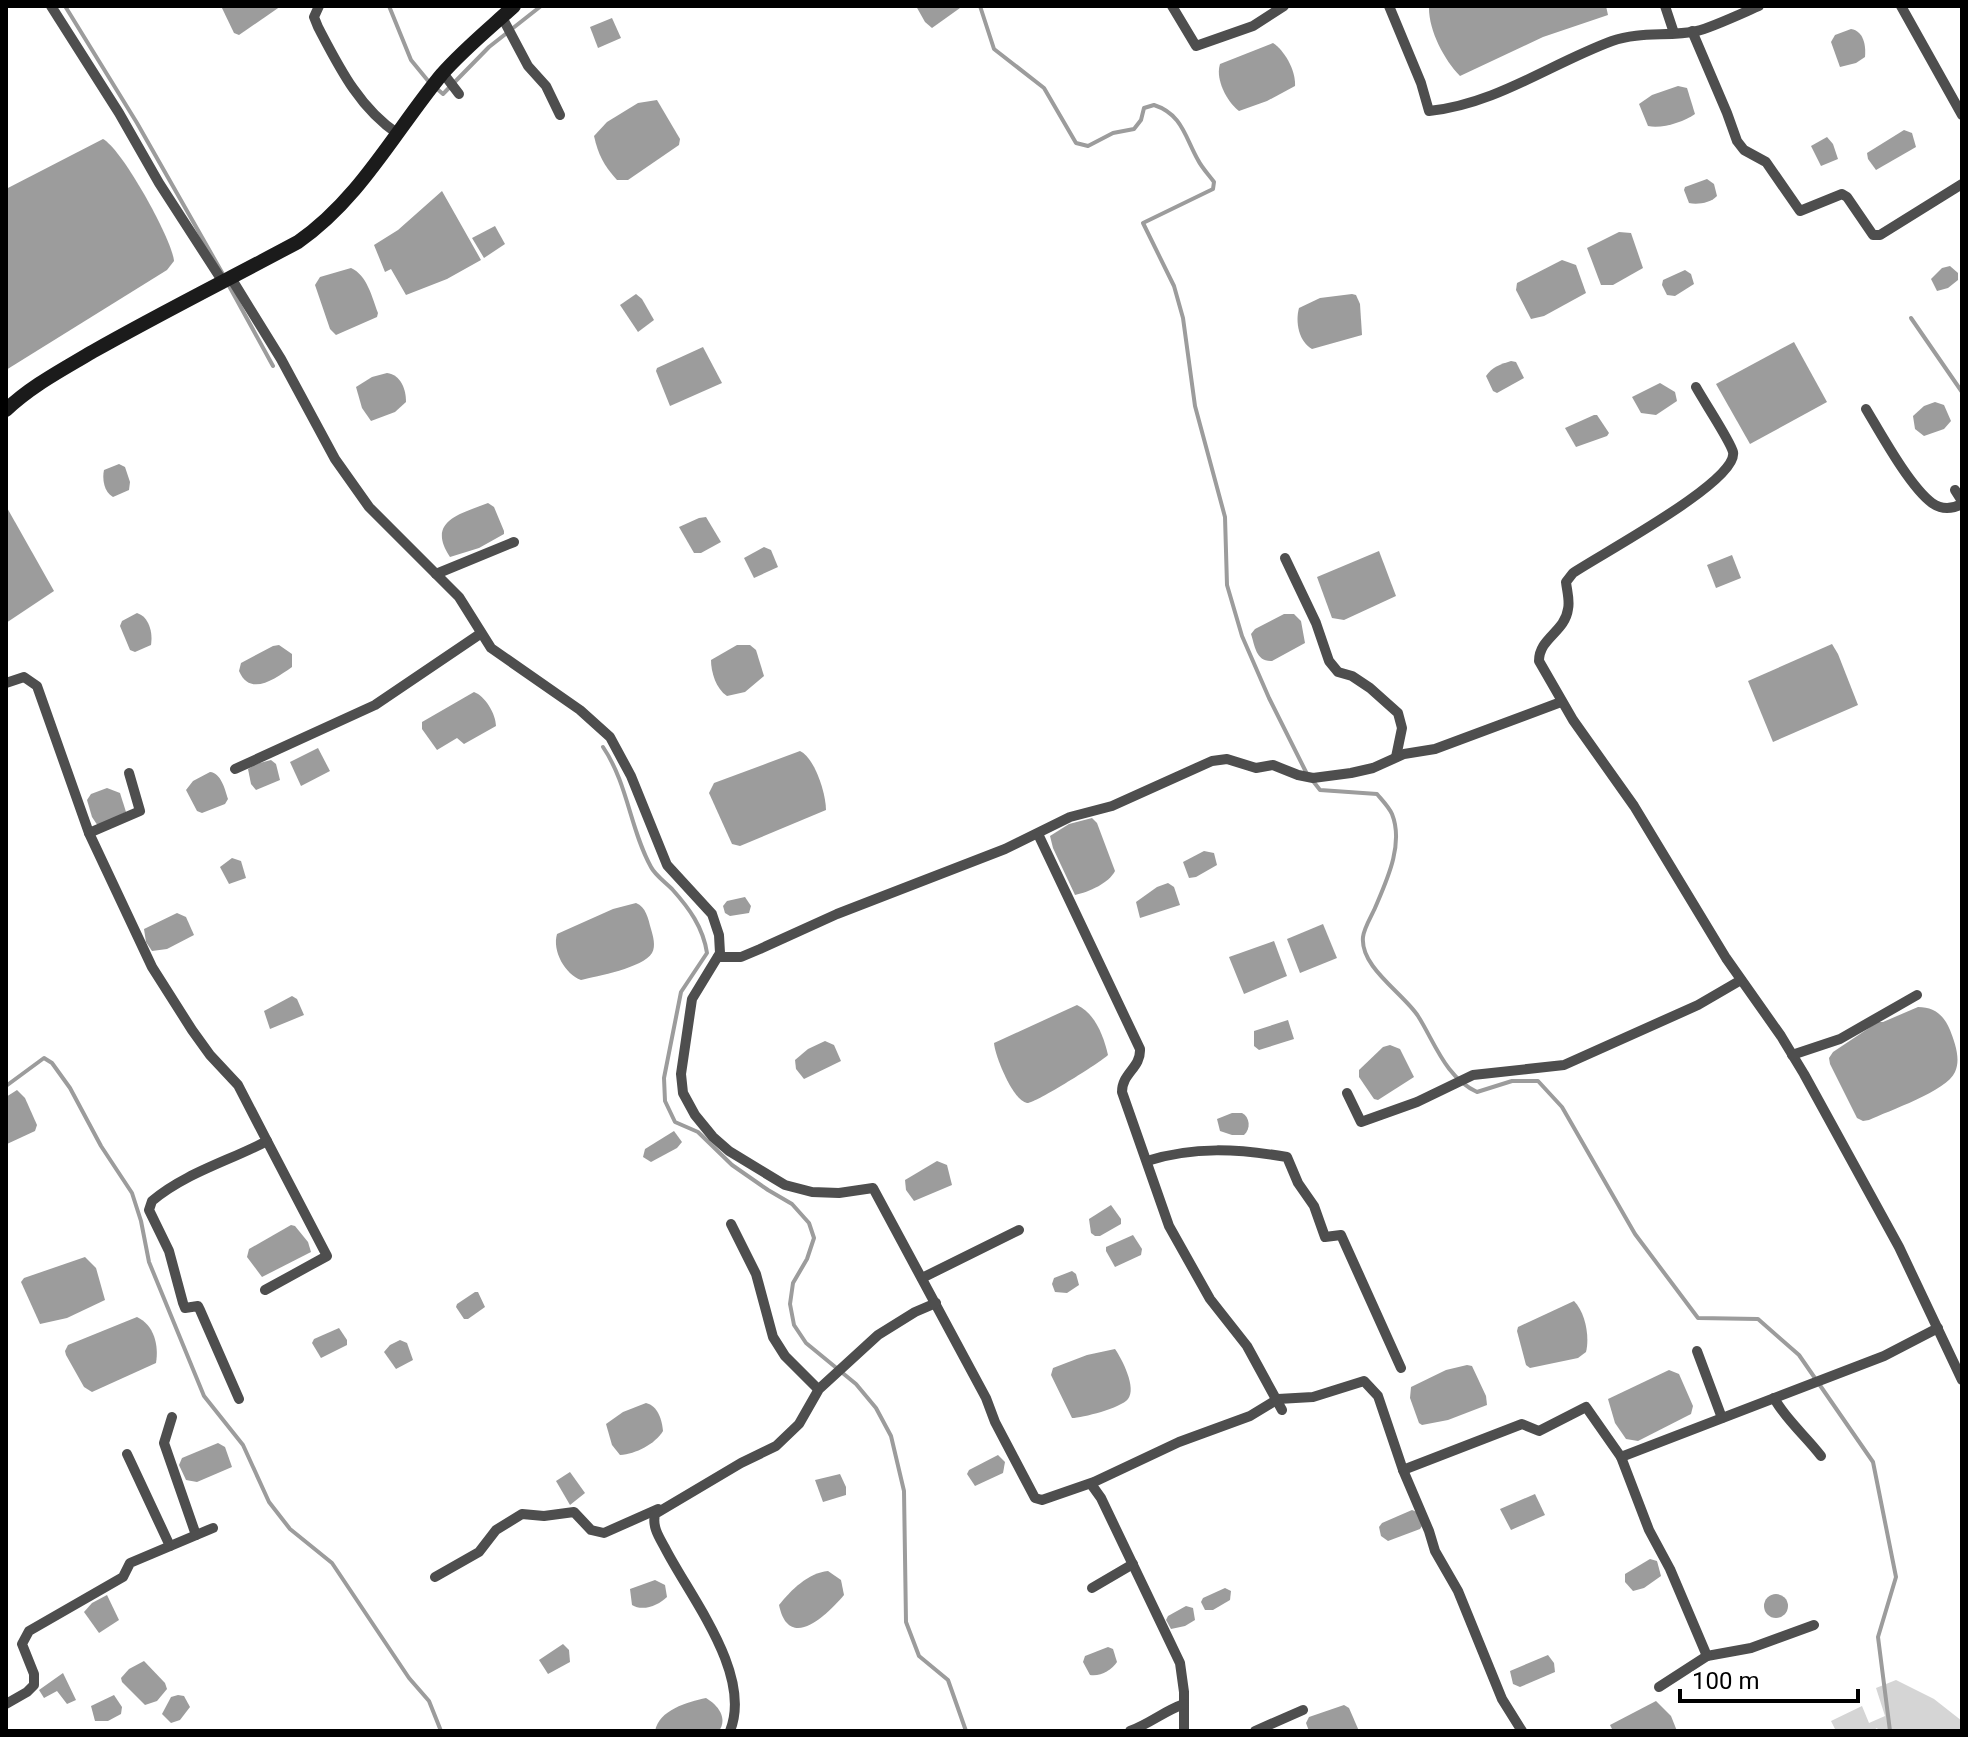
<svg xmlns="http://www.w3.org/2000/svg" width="1968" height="1737" font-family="Roboto,sans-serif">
<rect width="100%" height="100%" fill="#fff"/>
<!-- green -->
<path fill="#d5d5d5" d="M1896,1680L1934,1699L1962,1721V1731H1879L1877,1728L1872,1731H1836L1831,1721L1862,1706L1869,1723L1885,1716L1876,1688Z"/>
<!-- water -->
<g fill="#9c9c9c">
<path d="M221,6H281L239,35L234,33Z"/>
<path d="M916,6H960V8L932,28L925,22Z"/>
<path d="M1429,6H1606L1608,15L1543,37L1460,76C1444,60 1428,29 1429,6Z"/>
<path d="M612,18L621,38L598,48L590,27Z"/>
<path d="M1851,29C1864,31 1866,46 1865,57L1856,63L1840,67L1831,42L1835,35Z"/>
<path d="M1273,43C1285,51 1296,71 1295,86L1267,101L1239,111C1227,102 1215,79 1220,64Z"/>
<path d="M1678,86L1687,88L1695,114C1684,122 1662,129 1648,126L1639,104L1652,95Z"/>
<path d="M657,100L680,139L679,145L628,180H617C604,166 598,154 594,136L607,122L638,103Z"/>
<path d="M1904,130L1912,133L1916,147L1876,170L1868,159L1867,153Z"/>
<path d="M1827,137L1833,144L1838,159L1821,166L1811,146Z"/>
<path d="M103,139C122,149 172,239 174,261L167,270L6,370V189Z"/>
<path d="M1707,179L1714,184L1717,196C1711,203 1697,205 1689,203L1684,190L1685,187Z"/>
<path d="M442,191L481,260L447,279L406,295L391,269L385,272L374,245L398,230Z"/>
<path d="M495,226L505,244L484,258L472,238Z"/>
<path d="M1619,232L1631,233L1643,268L1613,285H1601L1587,248Z"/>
<path d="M1562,260L1576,265L1586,293L1544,316L1531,319L1516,290L1517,283Z"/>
<path d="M1950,266L1958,273V280L1948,288L1937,291L1931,279L1942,268Z"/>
<path d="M351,268C367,275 372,297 378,313L377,317L336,335L330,329L315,285L320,277Z"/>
<path d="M1685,270L1691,274L1694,284L1675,296L1667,295L1662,285L1663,280Z"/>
<path d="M636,294L642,299L654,320L638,332L620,305Z"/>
<path d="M1352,294L1356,295L1360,304L1362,335L1312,349C1299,342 1295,322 1299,308L1320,298Z"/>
<path d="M1794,342L1827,402L1750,444L1716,384Z"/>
<path d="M703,347L722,383L670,406L656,371L657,368Z"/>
<path d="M1511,361L1516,362L1524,378L1497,393L1493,391L1486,376C1492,367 1501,364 1511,361Z"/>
<path d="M387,373C401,375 406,389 406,402L395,412L371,421L362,408L356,387L372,377Z"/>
<path d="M1660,383L1675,392L1677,401L1656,415L1641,413L1632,397Z"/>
<path d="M1935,402L1944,405L1951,421L1944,429L1924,436L1915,429L1913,416L1924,406Z"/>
<path d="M1594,415H1597L1609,433L1607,436L1576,447L1565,428Z"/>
<path d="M119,464L125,467L130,482L129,490L113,497C104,492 102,479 104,470Z"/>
<path d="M488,503L494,507L504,531V534L479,548L450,557C426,521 460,514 488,503Z"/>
<path d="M6,506L54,591L6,623Z"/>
<path d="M706,517L721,542L701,553H694L679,527L699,518Z"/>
<path d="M764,547L771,550L778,567L754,578L744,558Z"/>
<path d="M1379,551L1396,596L1344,620L1332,618L1317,577Z"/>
<path d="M1732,555L1741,578L1716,588L1707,565Z"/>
<path d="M137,613C149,617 153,632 151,645L135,652L130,650L120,626L122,621Z"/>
<path d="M1284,614H1294L1301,621L1305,643L1272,661C1256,662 1255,646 1251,634L1255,629Z"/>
<path d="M1832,644L1838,654L1858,705L1773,742L1748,681Z"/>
<path d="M279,645L292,654V667C275,679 250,697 239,671L241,663L273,646Z"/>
<path d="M737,645H750L756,650L764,676L745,692L727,696C716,689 711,672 711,660Z"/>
<path d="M474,692C485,696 496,714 496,726L464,744L457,738L437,750L422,729V722Z"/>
<path d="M318,748L330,771L301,786L290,762Z"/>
<path d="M800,751C815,758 826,794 826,810L740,846L732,844L709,793L714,783Z"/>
<path d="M271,760L276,764L280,780L256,790L251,784L248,769L256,764Z"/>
<path d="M210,772C221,773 225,789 228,799L225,804L202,813L197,811L186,790L193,781Z"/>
<path d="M107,788L120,793L126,812L98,826L92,817L87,800L91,794Z"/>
<path d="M1092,818L1097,823L1115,871C1109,883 1089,892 1075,895L1053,848L1050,836L1069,824Z"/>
<path d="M1204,851L1214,853L1217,865L1196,877L1189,878L1183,862Z"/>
<path d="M232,858L241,861L246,878L229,884L220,867Z"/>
<path d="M1168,883L1174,887L1180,905L1140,918L1136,902L1157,887Z"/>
<path d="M745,897L751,906L749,913L730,916L725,913L723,906L727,901Z"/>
<path d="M636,903C646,907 648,918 651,929C653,936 656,946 652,953C643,968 597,976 581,980C565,974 552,951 557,934L613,909Z"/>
<path d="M177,913L186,917L194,935L167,949L152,951L146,942L144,929Z"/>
<path d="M1323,924L1337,958L1300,973L1287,939Z"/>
<path d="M1274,941L1287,976L1244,994L1229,957Z"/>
<path d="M292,996L297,999L304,1015L270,1029L264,1011Z"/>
<path d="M1077,1005C1095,1013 1104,1037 1108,1055C1101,1062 1034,1104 1027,1103C1013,1101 995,1056 994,1043Z"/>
<path d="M1918,1007C1934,1007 1944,1015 1950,1030C1955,1043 1961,1059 1955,1072C1947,1091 1888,1111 1869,1120L1863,1121L1857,1118L1830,1064L1829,1058L1833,1052L1878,1022H1883Z"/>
<path d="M1288,1020L1294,1039L1259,1050L1254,1046V1031Z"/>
<path d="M825,1041L834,1045L841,1061L804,1079L796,1069L795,1060L808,1049Z"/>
<path d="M1390,1045L1400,1049L1414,1077L1378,1100L1374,1099L1359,1077V1070L1383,1047Z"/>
<path d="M17,1090L25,1098L37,1125L35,1131L7,1144L6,1097Z"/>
<path d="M1232,1113H1242C1250,1117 1251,1129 1244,1135H1232L1220,1131L1217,1119Z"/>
<path d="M674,1131L682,1142L677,1148L651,1162L643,1157L645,1149Z"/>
<path d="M937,1161L947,1165L952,1185L914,1201L906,1190L905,1180Z"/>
<path d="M1111,1205L1121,1219V1224L1100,1236H1095L1091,1233L1089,1219Z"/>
<path d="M291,1225L295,1226L308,1242L311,1252L262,1277L247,1257L249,1249Z"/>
<path d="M1133,1235L1142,1249L1141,1255L1115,1267L1106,1251V1247Z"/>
<path d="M85,1257L96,1268L105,1300L67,1318L40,1324L21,1282L24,1278Z"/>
<path d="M1072,1271L1076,1274L1079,1285L1067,1293L1055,1292L1052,1284L1054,1278Z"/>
<path d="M475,1292H478L485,1307L468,1319H464L456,1307L457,1304Z"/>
<path d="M1574,1301C1585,1312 1590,1336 1586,1352L1578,1358L1530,1368L1526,1365L1517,1331L1518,1327Z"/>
<path d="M137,1317C154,1325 159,1345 156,1363L92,1392L84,1387L66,1355L65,1351L68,1345Z"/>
<path d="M339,1328L347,1340V1345L321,1358L312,1343L314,1339Z"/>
<path d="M400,1340L407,1343L413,1360L396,1369L384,1352L390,1345Z"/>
<path d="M1115,1349C1122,1359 1137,1388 1128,1399C1121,1408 1082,1418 1072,1418L1051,1375L1053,1368L1087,1355Z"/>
<path d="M1467,1365L1472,1366L1486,1396L1487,1405L1448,1420L1422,1425L1419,1423L1410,1398L1411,1387L1446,1370Z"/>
<path d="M1669,1370L1679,1374L1693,1406L1691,1414L1638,1441L1626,1439L1615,1423L1608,1399Z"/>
<path d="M646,1403C658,1406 662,1420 663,1431C655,1444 636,1454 620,1455L612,1445L606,1424L623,1412Z"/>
<path d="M218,1443L225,1447L232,1467L197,1482L186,1480L179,1465L182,1458Z"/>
<path d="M998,1455L1005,1462L1003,1473L975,1486L967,1474L969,1470Z"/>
<path d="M570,1472L585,1493L570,1505L556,1481Z"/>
<path d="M840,1474L846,1487V1495L823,1502L815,1480Z"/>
<path d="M1535,1494L1545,1515L1511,1530L1500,1509Z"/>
<path d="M1412,1510L1417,1512L1422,1526L1420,1529L1388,1541L1381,1536L1379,1527L1382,1523Z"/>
<path d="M1650,1559L1657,1561L1661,1576L1644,1588L1633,1591L1625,1582V1574Z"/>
<path d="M828,1571L841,1580L844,1595C828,1614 789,1653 779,1605C791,1590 808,1573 828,1571Z"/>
<path d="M655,1580L665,1585L667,1597C659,1605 643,1612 632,1605L630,1589Z"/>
<path d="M1225,1588L1231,1591L1230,1600L1213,1610H1205L1201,1602L1203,1598Z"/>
<circle cx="1776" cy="1606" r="12"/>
<path d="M107,1595L119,1620L99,1633L84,1612L92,1603Z"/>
<path d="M1186,1606L1193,1608L1195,1620L1185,1626L1171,1629L1166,1620L1168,1616Z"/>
<path d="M563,1644L569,1650L570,1662L548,1674L539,1660Z"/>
<path d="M1108,1647L1113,1649L1117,1662C1112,1670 1100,1677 1090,1675L1083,1662L1085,1656Z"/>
<path d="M1548,1655L1554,1663L1555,1672L1520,1687L1513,1684L1510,1671Z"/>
<path d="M144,1661L165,1683L167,1689L157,1701L145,1705L122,1682L121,1678L129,1669Z"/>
<path d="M63,1673L76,1700L67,1704L57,1691L44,1698L39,1690Z"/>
<path d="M114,1695L122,1707L121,1714L108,1721H95L91,1706Z"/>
<path d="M178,1695L184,1696L190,1707L180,1720L171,1723L162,1714L171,1697Z"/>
<path d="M706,1698C718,1705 728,1718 719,1731H655C659,1710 687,1702 706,1698Z"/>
<path d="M1656,1701L1671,1716L1677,1731H1613L1610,1725Z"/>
<path d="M1344,1705L1349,1708L1359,1731H1309L1306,1723L1309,1717Z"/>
</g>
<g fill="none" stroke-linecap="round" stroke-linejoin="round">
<!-- stream -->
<g stroke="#9c9c9c" stroke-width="4">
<path d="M65,6L137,123L224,276"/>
<path d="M389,6L411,60L429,82"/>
<path d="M980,6L994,49L1044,88L1076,143L1088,146L1113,133L1134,129L1141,120L1144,108L1154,105C1182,114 1185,137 1198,160C1202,168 1209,175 1214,182L1213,189L1143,223L1174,286L1183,318L1195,406L1225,517L1227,585L1242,636L1269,698L1307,774"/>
<path d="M436,88L443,94L489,47L541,6"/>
<path d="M228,284L273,366"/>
<path d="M1911,318L1962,392"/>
<path d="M603,747C628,784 630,829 651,867C655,875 665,882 672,889C689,908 703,927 707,953L681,992L664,1078L665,1101L675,1122L698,1132L732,1165L768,1190L792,1204L809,1223L814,1238L807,1259L793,1283L790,1304L794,1325L806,1343L856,1384L876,1408L891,1436L904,1491L906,1622L919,1656L948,1680L966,1731"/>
<path d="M1313,781L1320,790L1377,794C1382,800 1389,807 1392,814C1404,844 1387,880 1375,908C1371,917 1364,928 1363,937C1360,967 1403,993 1418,1016C1435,1043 1446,1078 1477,1092L1512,1081H1538L1562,1107L1635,1234L1698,1318L1758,1319L1799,1355L1873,1462L1896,1577L1878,1637L1890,1731"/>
<path d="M6,1086L44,1058L52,1063L70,1088L101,1146L132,1193L141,1221L149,1262L204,1396L243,1445L269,1502L290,1529L332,1563L409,1678L429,1701L441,1731"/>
</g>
<!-- street -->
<g stroke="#4e4e4e" stroke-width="10">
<path d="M51,6L119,113L159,183L223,282"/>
<path d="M319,6L314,17L318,27C339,67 359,108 398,134"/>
<path d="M1172,6L1196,46L1253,26L1284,6"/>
<path d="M1389,6L1421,83L1429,111C1496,104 1550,64 1612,41C1640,31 1669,37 1697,31C1711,28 1745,12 1759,6"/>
<path d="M1665,6L1674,33"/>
<path d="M1901,6L1962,115"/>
<path d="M502,17L528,66L546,86L560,115"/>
<path d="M1692,31L1727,113L1737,141L1744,150L1766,162L1800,211L1842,194L1847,197L1873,235H1880L1962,184"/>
<path d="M443,73L459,94"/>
<path d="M231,278L281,359L335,459L369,507L459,597L491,648L580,710L610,737L631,776L667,865L712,914L719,935L720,953L692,999L681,1074L683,1093L695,1115L713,1137L729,1151L785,1185L812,1192L839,1193L873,1188L986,1398L995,1422L1035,1498L1042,1500L1094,1482L1179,1442L1250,1416L1278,1399L1313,1397L1364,1381L1378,1396L1403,1470L1429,1531L1435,1551L1458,1591L1502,1699L1522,1731"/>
<path d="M1696,387C1703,400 1731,442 1733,452C1739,481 1599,555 1573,573L1566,582C1567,591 1570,601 1568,609C1565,632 1539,638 1539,661L1573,720L1634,806L1726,958L1781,1036L1804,1074L1899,1247L1962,1380"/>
<path d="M1866,409C1881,434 1910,487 1932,503C1942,510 1952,509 1962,504"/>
<path d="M1955,490L1962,501"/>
<path d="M1285,558L1316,623L1329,661L1338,672L1352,676L1370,688L1398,713L1402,728L1396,757"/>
<path d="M436,574L514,542"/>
<path d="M6,683L24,677L37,686L89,833L152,967L192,1030L210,1055L238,1085L267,1141C229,1161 185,1173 152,1201L149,1210L169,1251L183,1303L185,1308L198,1306L200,1310L239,1399"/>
<path d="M235,769L375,705L480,634"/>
<path d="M89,833L140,811L129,773"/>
<path d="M1038,834L1140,1049C1141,1068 1122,1073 1122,1092L1169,1226L1210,1299L1247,1346L1282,1410"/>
<path d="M718,957H741L760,949L837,914L1005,849L1070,817L1112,806L1212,761L1227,759L1256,768L1273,765L1298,775L1313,778L1351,773L1373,768L1404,754L1435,749L1561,702"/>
<path d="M1792,1055L1840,1039L1917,995"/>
<path d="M1347,1093L1361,1122L1417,1102L1473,1075L1564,1065L1698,1005L1741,980"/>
<path d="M1147,1161C1194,1146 1239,1149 1287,1157L1298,1183L1314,1206L1325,1237L1341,1235L1401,1368"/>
<path d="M731,1224L756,1274L773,1337L785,1356L818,1389"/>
<path d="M922,1278L1019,1230"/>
<path d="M265,1290L327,1256L267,1141"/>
<path d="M1697,1351L1722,1418"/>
<path d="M1774,1398C1786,1420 1806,1436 1821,1456"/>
<path d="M172,1417L164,1443L196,1535"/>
<path d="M127,1454L170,1546"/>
<path d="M1621,1457L1649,1530L1670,1569L1707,1656L1751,1648L1814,1625"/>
<path d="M1403,1470L1522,1424L1539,1431L1586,1407L1621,1457L1884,1356L1938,1328"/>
<path d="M1091,1484L1101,1498L1180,1663L1184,1692V1731"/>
<path d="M435,1577L479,1552L496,1530L522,1514L544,1516L574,1512L591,1530L604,1533L658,1509"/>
<path d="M1092,1588L1133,1564"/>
<path d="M1659,1687L1707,1656"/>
<path d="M6,1704L27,1692L34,1685V1674L22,1644L29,1631L123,1577L130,1563L213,1528"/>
<path d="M730,1731C753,1674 690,1597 665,1548C659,1537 652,1527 655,1514L741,1463L776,1446L799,1424L819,1389L878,1335L915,1312L936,1303"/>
<path d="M1130,1731C1151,1723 1164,1711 1184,1704"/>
<path d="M1255,1731L1303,1710"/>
</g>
<!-- secondary -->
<path stroke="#1b1b1b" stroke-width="14" d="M6,410C31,386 62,370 92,352C159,314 229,279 298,242C360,199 395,131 442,74C463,50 490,28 514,6"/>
</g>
<!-- border -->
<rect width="1968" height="1737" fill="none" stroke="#000000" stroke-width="16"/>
<!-- scale -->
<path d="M1680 1689v12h178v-12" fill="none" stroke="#000000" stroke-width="4"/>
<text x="1692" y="1689" font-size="24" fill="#000000" stroke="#ffffff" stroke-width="6" paint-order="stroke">100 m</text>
</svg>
